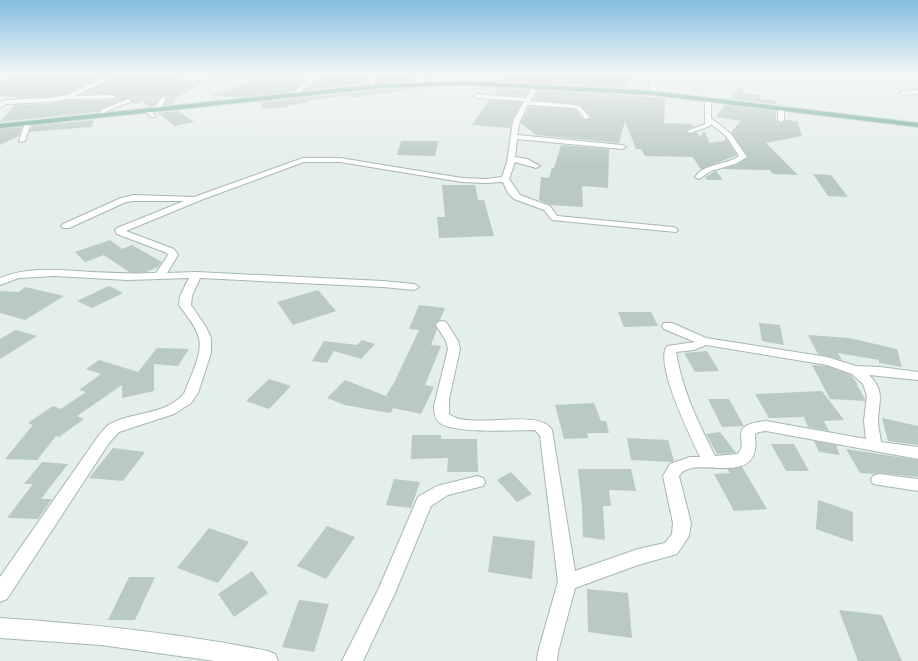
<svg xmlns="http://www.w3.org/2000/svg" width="918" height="661" font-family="'Exo 2',sans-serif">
<rect width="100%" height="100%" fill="#e4eeea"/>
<!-- building -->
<g fill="#b9c9c3">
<path d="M104,74H109L67,94L50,97L20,98L0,96V83L14,77Z"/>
<path d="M121,74H208L182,76L178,78V80L182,82L205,81L173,100L175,104L164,105L167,99L164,96L160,97L154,106L150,107L142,101L135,104L131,103L132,100L127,98L102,108L97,112L0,122L14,105H9L50,104L69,100H114L116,97L112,94H81Z"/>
<path d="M320,74H370L366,79L369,83L304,91L321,77Z"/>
<path d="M379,74H401L416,81L378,83L375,79Z"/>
<path d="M508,74H583L634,77L622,88L502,81Z"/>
<path d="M256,79L306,80L292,92L243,97L211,96Z"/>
<path d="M740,87L746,94L759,95L761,99L777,101L776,104L730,99Z"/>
<path d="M430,88L398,91L351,98L349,95L306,101L308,103L288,105V107L262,109L261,103H251L381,90Z"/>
<path d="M498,88L529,90L525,96L494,94Z"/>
<path d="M538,90L665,98L664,123L692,124L693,127L686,130V132L690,134L697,132L700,137L704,131L710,143L724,141L726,138L737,155L701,170L693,157L645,156L641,149H636L625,121L619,143L536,135L521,123L529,107L573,109L576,110L584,120L592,118L582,106L577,104L533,100Z"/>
<path d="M489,100L522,102L512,120L510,128L472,125Z"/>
<path d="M725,105L776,111V120L780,123L785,120L797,121L802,136L766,143L798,175L773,174L770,170L722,169L736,165L748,157L731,132L741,121L716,117Z"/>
<path d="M178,111L194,122L175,126L158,113Z"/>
<path d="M94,120L91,127L29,132L32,126Z"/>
<path d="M22,127L19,136L0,145V129Z"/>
<path d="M401,141H438L435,156L397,155Z"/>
<path d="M561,145L609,149L608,188L582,186L583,207L551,205L539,200L541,177L549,178L552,168H554Z"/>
<path d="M716,171L723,180H707L705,177Z"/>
<path d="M813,174L831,175L848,197L828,196Z"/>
<path d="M442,185H475L478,200H484L494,236L439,238L437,217H445Z"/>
<path d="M110,240L122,249L132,245L162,262L158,267L146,272H129L104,255L85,262L75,252Z"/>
<path d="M109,286L123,293L92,308L77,301Z"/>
<path d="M25,287L64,296L25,320L0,313V291L19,292Z"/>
<path d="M318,290L336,311L293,325L277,302Z"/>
<path d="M419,305L445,308L440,320L435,324L437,329L431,345L441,346L425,385L434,387L421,414L393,408L391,413L372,410L345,405L327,398L345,380L386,396L394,383L419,330L409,329Z"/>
<path d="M618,312H651L658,326L624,327Z"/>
<path d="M759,323L780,325L784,345L762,341Z"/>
<path d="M16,330L37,336L0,359V339Z"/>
<path d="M808,335L849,338L897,349L902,367L879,363V360L838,353L842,360L818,354Z"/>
<path d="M362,340L375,344L361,359L334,351L327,363L312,361L324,341L357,345Z"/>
<path d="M157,348L189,349L178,366L154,364V391L122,398V385L77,416L84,419L59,437L56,436L37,460L5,459L33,425L28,423L53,406L61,409L86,392L79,390L101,374L86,369L99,360L138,372Z"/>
<path d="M707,351L719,371L695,372L684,353Z"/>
<path d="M812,365L827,366L851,375L858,385H857L865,399V401L830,399Z"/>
<path d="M269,379L291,386L269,409L246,401Z"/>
<path d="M822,391L844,420L824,421L829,431L808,427L804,417L769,418L755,394Z"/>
<path d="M708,399H729L744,426L722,427Z"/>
<path d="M594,403L601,421H606L609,433H587L588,438L564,439L555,405Z"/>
<path d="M882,418L918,426V445L888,441Z"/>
<path d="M720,432L736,453L717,454L706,434Z"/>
<path d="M412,435H441V439H477L478,472H447L448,458L411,459Z"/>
<path d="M627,438L668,440L674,461L671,462L631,460Z"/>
<path d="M814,441L836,445L840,455L819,452Z"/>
<path d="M771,444H794L809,471H786Z"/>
<path d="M113,448L145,452L123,481L89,478Z"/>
<path d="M846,449L918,460V477L879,473L874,474L860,473Z"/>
<path d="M42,462L68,464L41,499H52L38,519L7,518L33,484H24Z"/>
<path d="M742,467L767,509L734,511L714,474L730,473L727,469Z"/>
<path d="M578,469H631L636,491L609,490L611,506H603L605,540L583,537L582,507Z"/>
<path d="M511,472L532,494L517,502L497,480Z"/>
<path d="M394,479L420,482L411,508L386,505Z"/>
<path d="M818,500L853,512V542L816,529Z"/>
<path d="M327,526L355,537L326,579L297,566Z"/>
<path d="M209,528L249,542L218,583L177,568Z"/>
<path d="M493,536L535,541L532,579L488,572Z"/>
<path d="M252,571L268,593L234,617L218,594Z"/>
<path d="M129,577H155L135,620H108Z"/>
<path d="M587,589L628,593L632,638L588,632Z"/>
<path d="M299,600L329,604L314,652L282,647Z"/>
<path d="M839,610L882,615L902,661H858Z"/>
</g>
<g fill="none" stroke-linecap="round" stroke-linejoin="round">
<defs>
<g id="minor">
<path d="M113,74H120L74,96L112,95L115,97L114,98L69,99L50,102L6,104L0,108V103L4,100L50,98L67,95Z"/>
<path d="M236,74L313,76L317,74L320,76L295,96L292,94L293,93L310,79L246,77L182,81L179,79L182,77Z"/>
<path d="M372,74H378L373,79L377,83L376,87L373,89L370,87L371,83L367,79Z"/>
<path d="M421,74H427L424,83L421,85L418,83Z"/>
<path d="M650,74L655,75L656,93L653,95L650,93Z"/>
<path d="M536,84L539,86L530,101L576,105L581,107L590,118L585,119L577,109L573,108L528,105L520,121L517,135L622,145L626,147L622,149L517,139L515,157L527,159L540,166L536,168L515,162L509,179L520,195L550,206L557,216L673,227L676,228L678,230L676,232L552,220L544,210L514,199L508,193L503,182L486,183L462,182L340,162H304L201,200L126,231L174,249L178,255L167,273L196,272L383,281L414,284L419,287L414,290L383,287L200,278L192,296L191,305L206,327L211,338V353L198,393L191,403L174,414L119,432L109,443L7,599L0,602V577L99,435C102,432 106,426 110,424C133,411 167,416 185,392C190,376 203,355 199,338C196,326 186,315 179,305L180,296L189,278L128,280L54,276L19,278L0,285V278C29,266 61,270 91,272C113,273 134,274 156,273L168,255L167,253L117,234L115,230L117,228L184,201H134L126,202L69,228H63L61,226L63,224L121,198L134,195L194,197L303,158H340L462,178L486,179L502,177L507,162L513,121L524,101L476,98L473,96L476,94L526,98L534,85Z"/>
<path d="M918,90V94L903,95L900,93L903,91Z"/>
<path d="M163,97L166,99L161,107L162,109L157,110L155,107L161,98Z"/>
<path d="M708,97L711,99V118L731,134L747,157L735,164L711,171L699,179L695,177C706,162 725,166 739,156L726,136L711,124L710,126L690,133L687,131L705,124V99Z"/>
<path d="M128,99L131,101L130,102L107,111L102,116L97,115L103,109Z"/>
<path d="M781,105L784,107V120L781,122L778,120V107Z"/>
<path d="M145,109H149L155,115V117H151L144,110Z"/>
<path d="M28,121L31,123L25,141L20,142L19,141L25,123Z"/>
<path d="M442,321L446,322L448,325L458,341L460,349L449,399V414C469,431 539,407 552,430L575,571L638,549L665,543L672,534L673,523L663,476L670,464L690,457H700C691,437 654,364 667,346L695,342L664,329L662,326L664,323H672L706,338L827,357L856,366L880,367L918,372V380L869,375C885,391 879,400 878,419C878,427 880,434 881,442L918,447V459L766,431L759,432L755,434C755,439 756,445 755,450C748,485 692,454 679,476L691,523L689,536L677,554L638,565L575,588L558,652L557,661H537L538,652L558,582L540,436L535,430C515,430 455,434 440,423C435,419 434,413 434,406L448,349L446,341L436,325L438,322ZM706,345L827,365L852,374L863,384L867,396L864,421L866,439L766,421C725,425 750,440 738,454L715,456C698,422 682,390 676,352L694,350Z"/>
<path d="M879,474L918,479V491L873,484L871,480L873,476Z"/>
<path d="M477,476L483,478L485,482L483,486L448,495L431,506L395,593L363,661H342L379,588L418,497L437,486Z"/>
<path d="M0,618C90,624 179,633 268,651L275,654L278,661H215L101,645L0,638Z"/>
</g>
<path id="major" d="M465,81L653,91L918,123V127L653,95L465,85L381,88L0,128V124L381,84Z"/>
</defs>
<!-- minor casing -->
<use href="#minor" stroke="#a6b7b1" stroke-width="2"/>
<!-- major casing -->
<use href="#major" stroke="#c1cac7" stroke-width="2"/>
<!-- minor -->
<use href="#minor" fill="#fff" fill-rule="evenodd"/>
<!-- major -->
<use href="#major" fill="#67a595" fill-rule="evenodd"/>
</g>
<!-- sky -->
<linearGradient id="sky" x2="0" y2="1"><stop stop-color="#83bde0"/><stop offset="0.44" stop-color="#f3f7f6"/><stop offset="1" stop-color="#f3f7f6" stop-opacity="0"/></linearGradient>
<rect width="918" height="167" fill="url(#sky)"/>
</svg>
